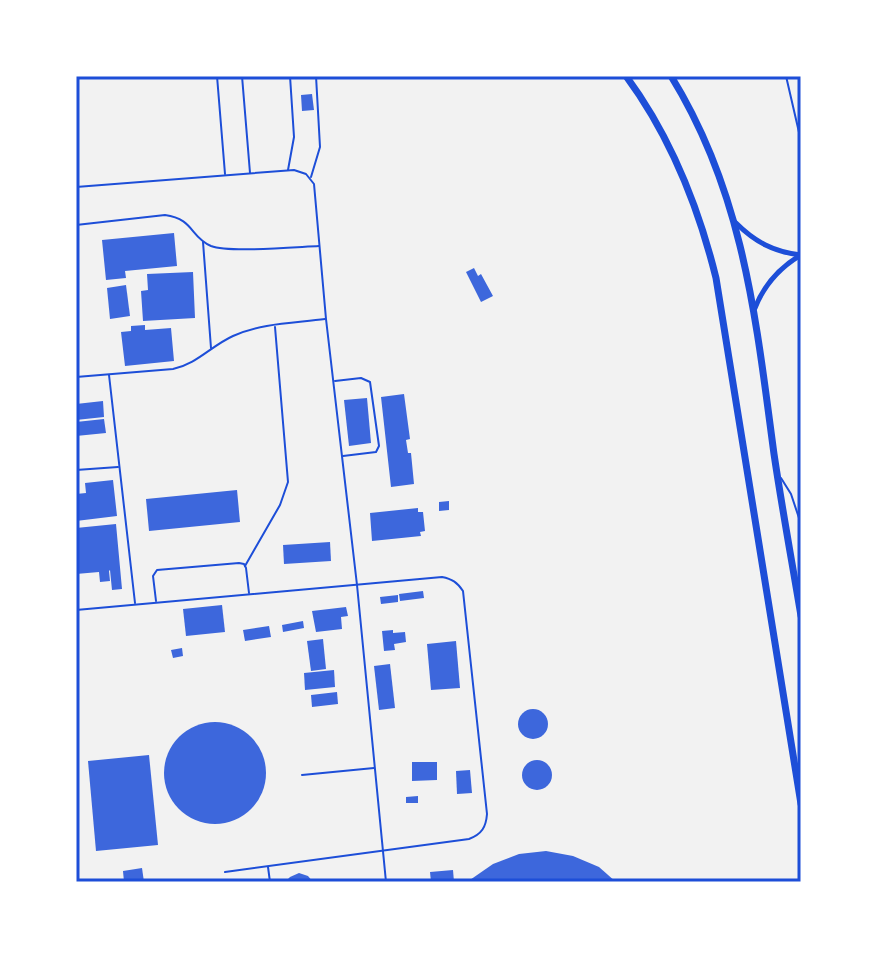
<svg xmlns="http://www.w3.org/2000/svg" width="877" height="958" font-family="'Exo 2',sans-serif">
<rect width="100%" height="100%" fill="#f2f2f2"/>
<!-- building -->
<g fill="#3d67dc">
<path d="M312,94L314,110L302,111L301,95Z"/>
<path d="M174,233L177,266L125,271L126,278L106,280L102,240Z"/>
<path d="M474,268L478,276L481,274L493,296L481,302L466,272Z"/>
<path d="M193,272L195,318L143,321L141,291L148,290L147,274Z"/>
<path d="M126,285L130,316L110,319L107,288Z"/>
<path d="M145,325V330L171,328L174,361L125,366L121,332L131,331V326Z"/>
<path d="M404,394L410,439L406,440L408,453H411L414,484L391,487L381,397Z"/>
<path d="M367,398L371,443L349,446L344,400Z"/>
<path d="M103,401L104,417L76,420V404Z"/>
<path d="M104,419L106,433L76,436V422Z"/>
<path d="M113,480L117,516L76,521V494L86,493L85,483Z"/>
<path d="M237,490L240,522L149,531L146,499Z"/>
<path d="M449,501V510L439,511V502Z"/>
<path d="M418,508V512H423L425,531L420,532L421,536L372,541L370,513Z"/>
<path d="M116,524L122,589L112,590L110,570L109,571L110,581L100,582L99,572L76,574V528Z"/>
<path d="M330,542L331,561L284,564L283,545Z"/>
<path d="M423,591L424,598L400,601L399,594Z"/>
<path d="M398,595V602L381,604L380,597Z"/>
<path d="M222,605L225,632L186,636L183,609Z"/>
<path d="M346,607L348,616L341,617L342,629L316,632L312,611Z"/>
<path d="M303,621L304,628L283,632L282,625Z"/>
<path d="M269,626L271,637L245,641L243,630Z"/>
<path d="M393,630V633L405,632L406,642L394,644L395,650L384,651L382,631Z"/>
<path d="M323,639L326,669L311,671L307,641Z"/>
<path d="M456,641L460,688L431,690L427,644Z"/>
<path d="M182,648L183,656L173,658L171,650Z"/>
<path d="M390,664L395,708L379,710L374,666Z"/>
<path d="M334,670L335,687L305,690L304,673Z"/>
<path d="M337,692L338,704L312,707L311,695Z"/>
<circle cx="533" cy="724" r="15"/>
<circle cx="215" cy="773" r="51"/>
<path d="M149,755L158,845L96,851L88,761Z"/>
<circle cx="537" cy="775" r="15"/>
<path d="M412,762H437V780L412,781Z"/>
<path d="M470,770L472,793L457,794L456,771Z"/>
<path d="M418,796V803H406V797Z"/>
<path d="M546,851L573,856L599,867L616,882H467L493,864L519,854Z"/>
<path d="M142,868L144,882H124L123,871Z"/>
<path d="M453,870L454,882H431L430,872Z"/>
<path d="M299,873L308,876L313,882H285L290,877Z"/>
</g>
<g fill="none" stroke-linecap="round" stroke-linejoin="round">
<!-- service -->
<g stroke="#1d4ed8" stroke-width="2">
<path d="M217,76L225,174"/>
<path d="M242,76L250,173"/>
<path d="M786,76L801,141"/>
<path d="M288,170L294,137L290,76"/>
<path d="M311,177L320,147L316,76"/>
<path d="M76,187L294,170L306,174L314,184L326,319L357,585L386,882"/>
<path d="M76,225L165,215C194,219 190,237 211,246C229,253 296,247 319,246"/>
<path d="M203,242L211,348"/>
<path d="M109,375L135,603"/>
<path d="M76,377L173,369C197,364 211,346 233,336C261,323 295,323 325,319"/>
<path d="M335,381L361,378L370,382L379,446L376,452L343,456"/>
<path d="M76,470L118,467"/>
<path d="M781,478L791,494L801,524"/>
<path d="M245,566L280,505L288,482L275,327"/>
<path d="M156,601L153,576L157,570L239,563L244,564L246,568L249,593"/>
<path d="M76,610L442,577C452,579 457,582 463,591L487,814C486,827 482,834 469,839L225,872"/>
<path d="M302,775L374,768"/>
<path d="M268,867L270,882"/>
</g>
<!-- minor -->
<g stroke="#1d4ed8" stroke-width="5">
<path d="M736,223C755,242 774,252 801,255"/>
<path d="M755,308C764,285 778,269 799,256"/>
</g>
<!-- secondary -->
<g stroke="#1d4ed8" stroke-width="7">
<path d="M626,76C671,137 698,205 716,278L801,804"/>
<path d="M671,76C744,194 756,320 774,454C782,508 792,562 801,616"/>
</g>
</g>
<!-- border -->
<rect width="877" height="958" fill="none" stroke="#ffffff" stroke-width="156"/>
<rect x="78" y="78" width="721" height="802" fill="none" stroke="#1d4ed8" stroke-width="3"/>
</svg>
